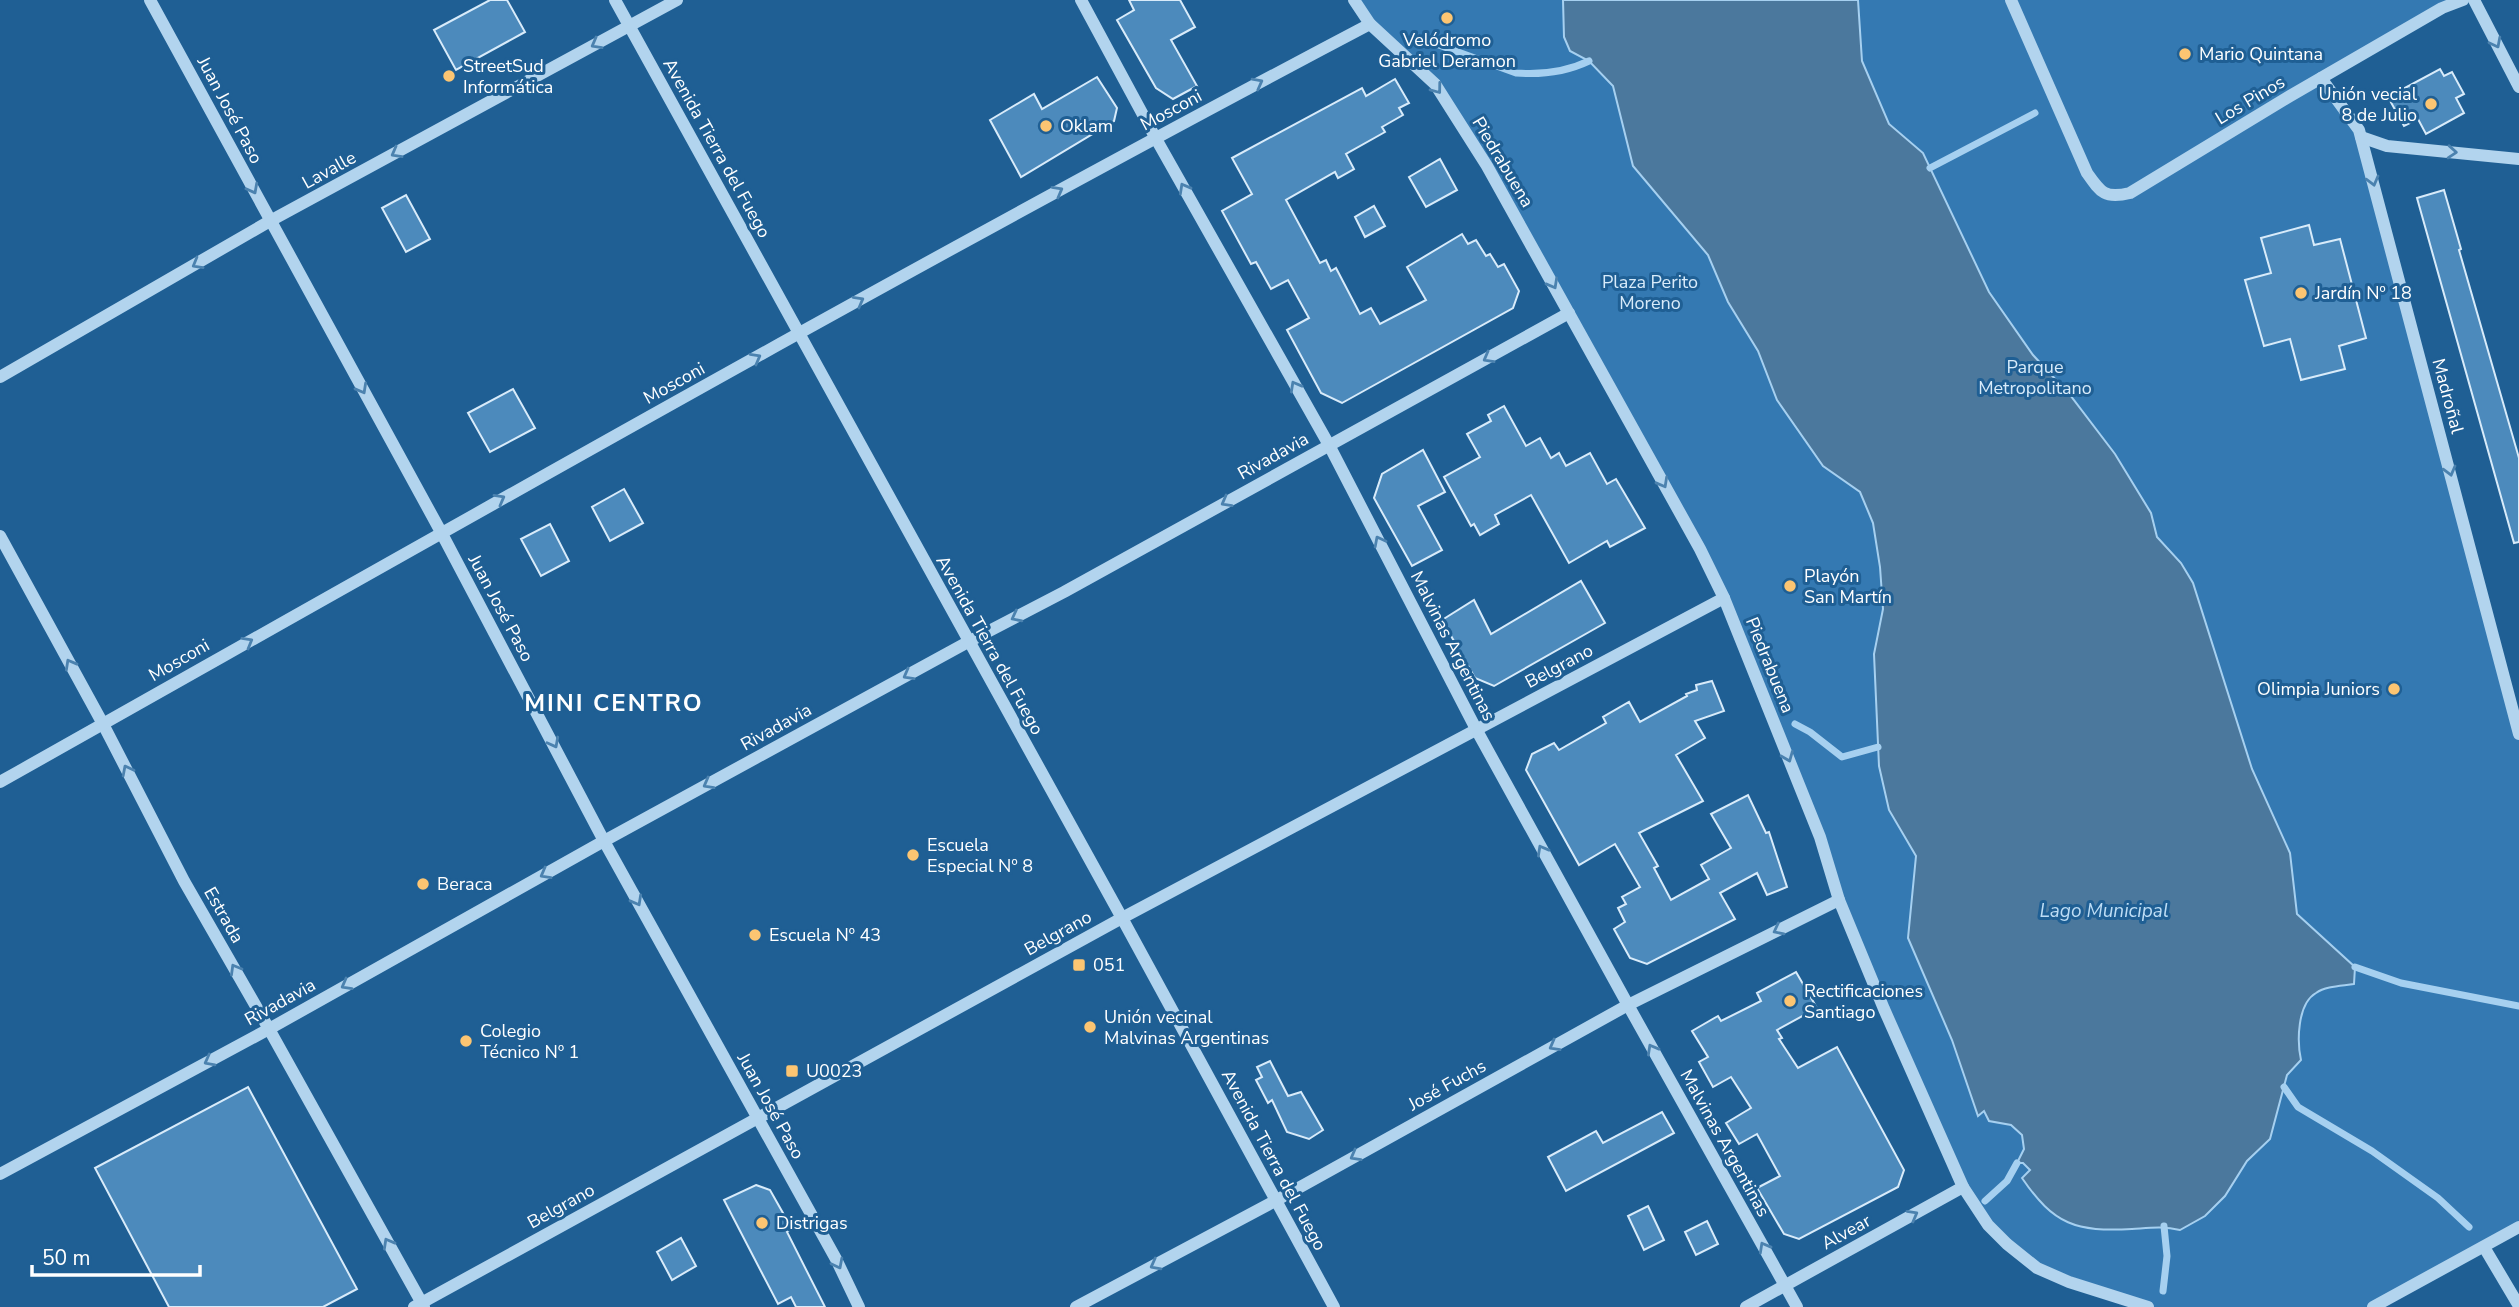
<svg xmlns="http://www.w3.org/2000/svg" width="2519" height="1307" font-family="'Nunito Sans',sans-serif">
<rect width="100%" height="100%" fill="#1f5f94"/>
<!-- green -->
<path fill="#3479b2" d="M1354,0H2463L2321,78L2359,130L2519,734V1227L2373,1307H2148L2022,1257L1963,1187L1884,1009L1724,598L1435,84Z"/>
<!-- water -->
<path fill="#4b789d" stroke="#a6d0f0" stroke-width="2" d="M1563,0H1858L1862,61L1889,124L1923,153L1989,292L2033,355L2070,395L2115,454L2151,513L2157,537L2181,563L2193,583L2252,769L2290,853L2297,914L2355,967L2354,984C2342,986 2326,986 2316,993C2297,1004 2297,1042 2301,1060L2287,1075L2270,1139L2247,1161L2225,1196L2205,1216L2180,1230C2163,1226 2149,1228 2132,1229C2076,1232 2054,1225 2022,1178L2030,1170L2023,1163H2017L2024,1149L2022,1135L2011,1125L1989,1121L1984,1111L1978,1116L1952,1040L1908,938L1916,856L1889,810L1879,766L1874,654L1883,609L1880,567L1873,523L1860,492L1823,466L1777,400L1758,351L1728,302L1708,255L1633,166L1613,86L1589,61L1570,51L1564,37Z"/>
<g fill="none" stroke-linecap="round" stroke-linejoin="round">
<!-- stream -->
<g stroke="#a6d0f0" stroke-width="7">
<path d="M1414,36L1516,73C1542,75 1566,72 1589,61"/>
<path d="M1930,168L2035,113"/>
<path d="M1795,724L1810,732L1842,757L1878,747"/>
<path d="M2355,967L2401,983L2519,1006"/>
<path d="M2284,1087L2298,1107L2372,1151L2438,1198L2469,1227"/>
<path d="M1985,1201L2007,1181L2017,1163"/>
<path d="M2163,1291L2167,1256L2164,1226"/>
</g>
</g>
<!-- building -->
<g fill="#4c8abc" stroke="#d8ebfa" stroke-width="2">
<path d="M490,0H507L525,32L456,70L434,30Z"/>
<path d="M1129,0H1180L1195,27L1171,40L1197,86L1173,99L1156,88L1117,20L1134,10Z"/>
<path d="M2440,69L2444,76L2452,72L2464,94L2456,98L2464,113L2426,134L2418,119L2404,126L2388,97Z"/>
<path d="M1097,77L1117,108L1114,121L1021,177L990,120L1034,94L1042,109Z"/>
<path d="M1395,79L1409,103L1399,108L1403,115L1382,127L1385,132L1346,154L1354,169L1338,178L1335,172L1286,200L1320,263L1326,260L1331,271L1336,268L1360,314L1371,308L1380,324L1426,300L1407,267L1462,234L1468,244L1476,240L1486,256L1490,254L1498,267L1504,264L1519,291L1513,308L1342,403L1321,393L1287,330L1309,318L1288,280L1271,289L1256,262L1251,264L1222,211L1252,194L1232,158L1362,88L1366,96Z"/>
<path d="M1440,159L1457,190L1426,207L1409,177Z"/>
<path d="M2444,190L2461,249L2459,250L2519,458V542L2514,543L2417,198Z"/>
<path d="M406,195L430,239L406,252L382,208Z"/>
<path d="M1374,206L1385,226L1365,237L1355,217Z"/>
<path d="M2309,225L2314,245L2340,239L2366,338L2339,346L2345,369L2301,380L2290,339L2264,346L2245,280L2271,273L2261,238Z"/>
<path d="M513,389L535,428L490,452L468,413Z"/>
<path d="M1504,406L1526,446L1540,438L1551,458L1559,453L1566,466L1590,453L1607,484L1616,479L1645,528L1610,547L1607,541L1569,563L1531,495L1495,515L1499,524L1480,535L1474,524L1471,526L1444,477L1480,457L1467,434L1491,421L1488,415Z"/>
<path d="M1423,450L1445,492L1418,506L1442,550L1412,566L1374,498L1382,474Z"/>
<path d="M624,489L643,523L610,541L592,507Z"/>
<path d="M550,524L569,561L541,576L521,539Z"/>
<path d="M1581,581L1605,623L1494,686L1475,678L1442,620L1474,600L1491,634Z"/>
<path d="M1712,681L1724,711L1695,721L1705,738L1676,755L1703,801L1639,833L1658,866L1654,868L1671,900L1709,879L1701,865L1731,848L1711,814L1748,795L1766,833L1769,832L1787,887L1767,895L1757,873L1720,893L1735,919L1647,964L1630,958L1614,929L1625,922L1618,908L1626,904L1622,897L1640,887L1615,844L1579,865L1526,770L1532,754L1554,743L1559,750L1606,723L1603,717L1629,702L1640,722L1687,696L1686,694L1697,690L1696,685Z"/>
<path d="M1796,972L1817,1008L1777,1030L1782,1038L1779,1039L1798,1068L1837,1047L1904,1170L1898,1187L1799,1239L1784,1234L1757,1188L1780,1176L1757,1134L1739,1144L1726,1123L1751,1108L1731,1077L1713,1087L1699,1062L1708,1057L1692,1031L1718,1016L1721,1021L1761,1001L1757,993Z"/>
<path d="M1270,1061L1288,1096L1301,1092L1323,1130L1309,1139L1287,1132L1272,1100L1268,1103L1256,1080L1262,1077L1257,1067Z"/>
<path d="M248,1087L357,1289L323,1307H169L95,1168Z"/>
<path d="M1662,1112L1674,1133L1566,1191L1548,1157L1596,1131L1603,1143Z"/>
<path d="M756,1185L770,1190L792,1229L787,1232L825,1307H796L791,1297L778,1304L724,1200Z"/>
<path d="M1648,1206L1664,1240L1644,1250L1628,1216Z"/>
<path d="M1707,1221L1718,1244L1696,1255L1685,1232Z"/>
<path d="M681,1238L696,1266L672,1280L657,1252Z"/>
</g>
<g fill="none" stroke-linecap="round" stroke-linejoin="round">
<!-- minor -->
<g stroke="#b2d4ee" stroke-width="12">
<path d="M150,0L441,532L604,841L836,1259L859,1307"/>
<path d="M615,0L1122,918L1334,1307"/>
<path d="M1081,0L1155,137L1329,445L1476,729L1628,1005L1797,1307"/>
<path d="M1354,0L1370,24L1435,84L1487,166L1700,549L1724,598L1820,837L1839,900L1884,1009L1963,1187L1988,1225L2007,1244L2037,1268L2069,1282L2148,1307"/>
<path d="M2011,0L2087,173C2101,193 2105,199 2130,193L2290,96L2442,8L2463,0"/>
<path d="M2474,0L2519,87"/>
<path d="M2321,78L2359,130L2519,734"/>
<path d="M2361,137L2387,146L2519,159"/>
<path d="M0,377L270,221L677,0"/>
<path d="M0,536L103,724L184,881L269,1029L424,1307"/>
<path d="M0,782C455,526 908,267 1370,24"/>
<path d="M0,1174L269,1029L604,841L968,642L1064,592L1569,313"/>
<path d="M2484,1247L2519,1306"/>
<path d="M414,1307L1122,918L1724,598"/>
<path d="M1076,1307L1275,1201L1628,1005L1839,900"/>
<path d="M1746,1307L1963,1187"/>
<path d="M2373,1307L2519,1227"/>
</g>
</g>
<!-- one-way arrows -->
<defs><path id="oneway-chevron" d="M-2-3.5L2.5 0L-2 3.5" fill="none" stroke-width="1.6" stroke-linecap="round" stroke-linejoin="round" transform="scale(1.75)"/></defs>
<g stroke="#4b82af">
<use href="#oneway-chevron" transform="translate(2496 43) rotate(63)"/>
<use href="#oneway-chevron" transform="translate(596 44) rotate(151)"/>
<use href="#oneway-chevron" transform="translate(1258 83) rotate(-28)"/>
<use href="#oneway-chevron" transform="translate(1437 89) rotate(53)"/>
<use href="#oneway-chevron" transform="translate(2452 152) rotate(4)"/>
<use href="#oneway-chevron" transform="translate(396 153) rotate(151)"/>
<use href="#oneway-chevron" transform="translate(2373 181) rotate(75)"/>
<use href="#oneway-chevron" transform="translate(1184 188) rotate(-119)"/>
<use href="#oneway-chevron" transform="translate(253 189) rotate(62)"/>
<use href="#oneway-chevron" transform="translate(1058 191) rotate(-29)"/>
<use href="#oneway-chevron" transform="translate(197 264) rotate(150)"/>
<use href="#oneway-chevron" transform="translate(1553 284) rotate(61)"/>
<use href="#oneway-chevron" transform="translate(859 301) rotate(-29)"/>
<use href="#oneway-chevron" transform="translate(756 358) rotate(-29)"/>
<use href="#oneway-chevron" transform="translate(1488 358) rotate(151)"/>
<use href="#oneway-chevron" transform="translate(1295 386) rotate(-119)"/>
<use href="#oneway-chevron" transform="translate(362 389) rotate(61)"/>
<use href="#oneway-chevron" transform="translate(2450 471) rotate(75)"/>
<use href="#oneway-chevron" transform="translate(1663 483) rotate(61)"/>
<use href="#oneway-chevron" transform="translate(500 499) rotate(-29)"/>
<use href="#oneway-chevron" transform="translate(1226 502) rotate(151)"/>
<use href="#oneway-chevron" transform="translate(1379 541) rotate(-117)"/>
<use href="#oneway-chevron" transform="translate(1016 617) rotate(153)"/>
<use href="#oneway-chevron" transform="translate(248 642) rotate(-30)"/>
<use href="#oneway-chevron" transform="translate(70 664) rotate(-119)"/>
<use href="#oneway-chevron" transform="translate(908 675) rotate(151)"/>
<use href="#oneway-chevron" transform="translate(554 743) rotate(62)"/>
<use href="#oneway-chevron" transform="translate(1788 757) rotate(68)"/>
<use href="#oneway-chevron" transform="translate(127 770) rotate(-117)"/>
<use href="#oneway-chevron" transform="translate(708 784) rotate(151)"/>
<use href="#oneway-chevron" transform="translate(1542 850) rotate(-119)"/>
<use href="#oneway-chevron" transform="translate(545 874) rotate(151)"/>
<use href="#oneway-chevron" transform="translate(637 901) rotate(61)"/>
<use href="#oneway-chevron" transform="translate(1778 930) rotate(153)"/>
<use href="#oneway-chevron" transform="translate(235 969) rotate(-120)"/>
<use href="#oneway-chevron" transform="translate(346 985) rotate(151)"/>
<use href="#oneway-chevron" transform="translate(1554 1046) rotate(151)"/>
<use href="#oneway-chevron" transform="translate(1652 1049) rotate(-119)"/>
<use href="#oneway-chevron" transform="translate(209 1061) rotate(152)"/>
<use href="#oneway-chevron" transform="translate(1355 1156) rotate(151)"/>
<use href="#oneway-chevron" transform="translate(1913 1215) rotate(-29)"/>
<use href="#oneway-chevron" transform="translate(388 1243) rotate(-119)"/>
<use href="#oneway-chevron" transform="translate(1764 1247) rotate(-119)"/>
<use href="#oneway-chevron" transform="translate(838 1264) rotate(63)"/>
<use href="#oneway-chevron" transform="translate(1155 1265) rotate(152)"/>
</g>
<!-- markers -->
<g fill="#fcc572" stroke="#1f5f94" stroke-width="2.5">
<circle cx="1447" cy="18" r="7"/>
<circle cx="2185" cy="54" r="7"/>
<circle cx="449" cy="76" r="7"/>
<circle cx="2431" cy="104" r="7"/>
<circle cx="1046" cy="126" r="7"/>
<circle cx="2301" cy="293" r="7"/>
<circle cx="1790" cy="586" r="7"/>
<circle cx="2394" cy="689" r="7"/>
<circle cx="913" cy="855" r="7"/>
<circle cx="423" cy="884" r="7"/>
<circle cx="755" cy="935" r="7"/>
<rect x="1072" y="958" width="14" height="14" rx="3.5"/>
<circle cx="1790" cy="1001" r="7"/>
<circle cx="1090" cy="1027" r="7"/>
<circle cx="466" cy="1041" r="7"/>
<rect x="785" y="1064" width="14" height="14" rx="3.5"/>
<circle cx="762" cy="1223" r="7"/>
</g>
<g text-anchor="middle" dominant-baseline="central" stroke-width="6" stroke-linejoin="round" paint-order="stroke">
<!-- poi labels -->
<g font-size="18" fill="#fff" stroke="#1f5f94" text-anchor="start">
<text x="1447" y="40" text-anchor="middle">Velódromo<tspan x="1447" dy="21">Gabriel Deramon</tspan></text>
<text x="2199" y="54">Mario Quintana</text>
<text x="463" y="66">StreetSud<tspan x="463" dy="21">Informática</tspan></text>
<text x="2417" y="94" text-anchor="end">Unión vecial<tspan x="2417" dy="21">8 de Julio</tspan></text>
<text x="1060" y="126">Oklam</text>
<text x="2315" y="293">Jardín Nº 18</text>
<text x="1804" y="576">Playón<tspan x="1804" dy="21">San Martín</tspan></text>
<text x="2380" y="689" text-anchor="end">Olimpia Juniors</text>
<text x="927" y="845">Escuela<tspan x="927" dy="21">Especial Nº 8</tspan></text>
<text x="437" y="884">Beraca</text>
<text x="769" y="935">Escuela Nº 43</text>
<text x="1093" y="965">051</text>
<text x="1804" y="991">Rectificaciones<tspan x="1804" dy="21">Santiago</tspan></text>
<text x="1104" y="1017">Unión vecinal<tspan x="1104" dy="21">Malvinas Argentinas</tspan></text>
<text x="480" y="1031">Colegio<tspan x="480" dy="21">Técnico Nº 1</tspan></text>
<text x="806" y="1071">U0023</text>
<text x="776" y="1223">Distrigas</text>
</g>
<!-- street labels -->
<g font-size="18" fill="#fff" stroke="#1f5f94">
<text transform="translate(2250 100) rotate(-31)">Los Pinos</text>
<text transform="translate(230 110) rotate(62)">Juan José Paso</text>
<text transform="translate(1171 110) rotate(-28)">Mosconi</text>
<text transform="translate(717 148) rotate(61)">Avenida Tierra del Fuego</text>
<text transform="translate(1503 162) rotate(59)">Piedrabuena</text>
<text transform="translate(329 170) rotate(-29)">Lavalle</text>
<text transform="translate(674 383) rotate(-29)">Mosconi</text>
<text transform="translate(2448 396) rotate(75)">Madroñal</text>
<text transform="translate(1273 456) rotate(-29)">Rivadavia</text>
<text transform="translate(501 608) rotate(62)">Juan José Paso</text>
<text transform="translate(990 645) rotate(61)">Avenida Tierra del Fuego</text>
<text transform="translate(1453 646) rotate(63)">Malvinas Argentinas</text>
<text transform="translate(179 660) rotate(-30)">Mosconi</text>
<text transform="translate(1770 665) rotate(68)">Piedrabuena</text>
<text transform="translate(1559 666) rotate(-28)">Belgrano</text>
<text transform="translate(776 727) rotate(-29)">Rivadavia</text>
<text transform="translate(224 915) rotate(60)">Estrada</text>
<text transform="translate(1058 933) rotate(-29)">Belgrano</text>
<text transform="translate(280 1002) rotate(-29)">Rivadavia</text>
<text transform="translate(1447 1085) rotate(-29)">José Fuchs</text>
<text transform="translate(771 1106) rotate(61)">Juan José Paso</text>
<text transform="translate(1725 1143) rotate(61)">Malvinas Argentinas</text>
<text transform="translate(1274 1160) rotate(62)">Avenida Tierra del Fuego</text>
<text transform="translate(561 1206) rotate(-29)">Belgrano</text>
<text transform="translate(1846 1232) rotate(-29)">Alvear</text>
</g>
<!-- park labels -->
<g font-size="18" fill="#d8ebfa" stroke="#1f5f94">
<text x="1650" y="282">Plaza Perito<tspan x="1650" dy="21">Moreno</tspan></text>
<text x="2035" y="367">Parque<tspan x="2035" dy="21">Metropolitano</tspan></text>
</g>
<!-- water labels -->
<g font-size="19" font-style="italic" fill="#beddf5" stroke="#1f5f94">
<text x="2104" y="911">Lago Municipal</text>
</g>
<!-- district labels -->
<g font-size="24" font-weight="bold" letter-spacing="2" fill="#fff" stroke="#1f5f94">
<text x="614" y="703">MINI CENTRO</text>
</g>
</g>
<!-- scale -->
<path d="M32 1265v10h168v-10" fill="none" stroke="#ffffff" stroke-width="3.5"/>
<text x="42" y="1265" font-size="21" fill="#ffffff" stroke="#1f5f94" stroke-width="5" paint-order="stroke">50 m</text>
</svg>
